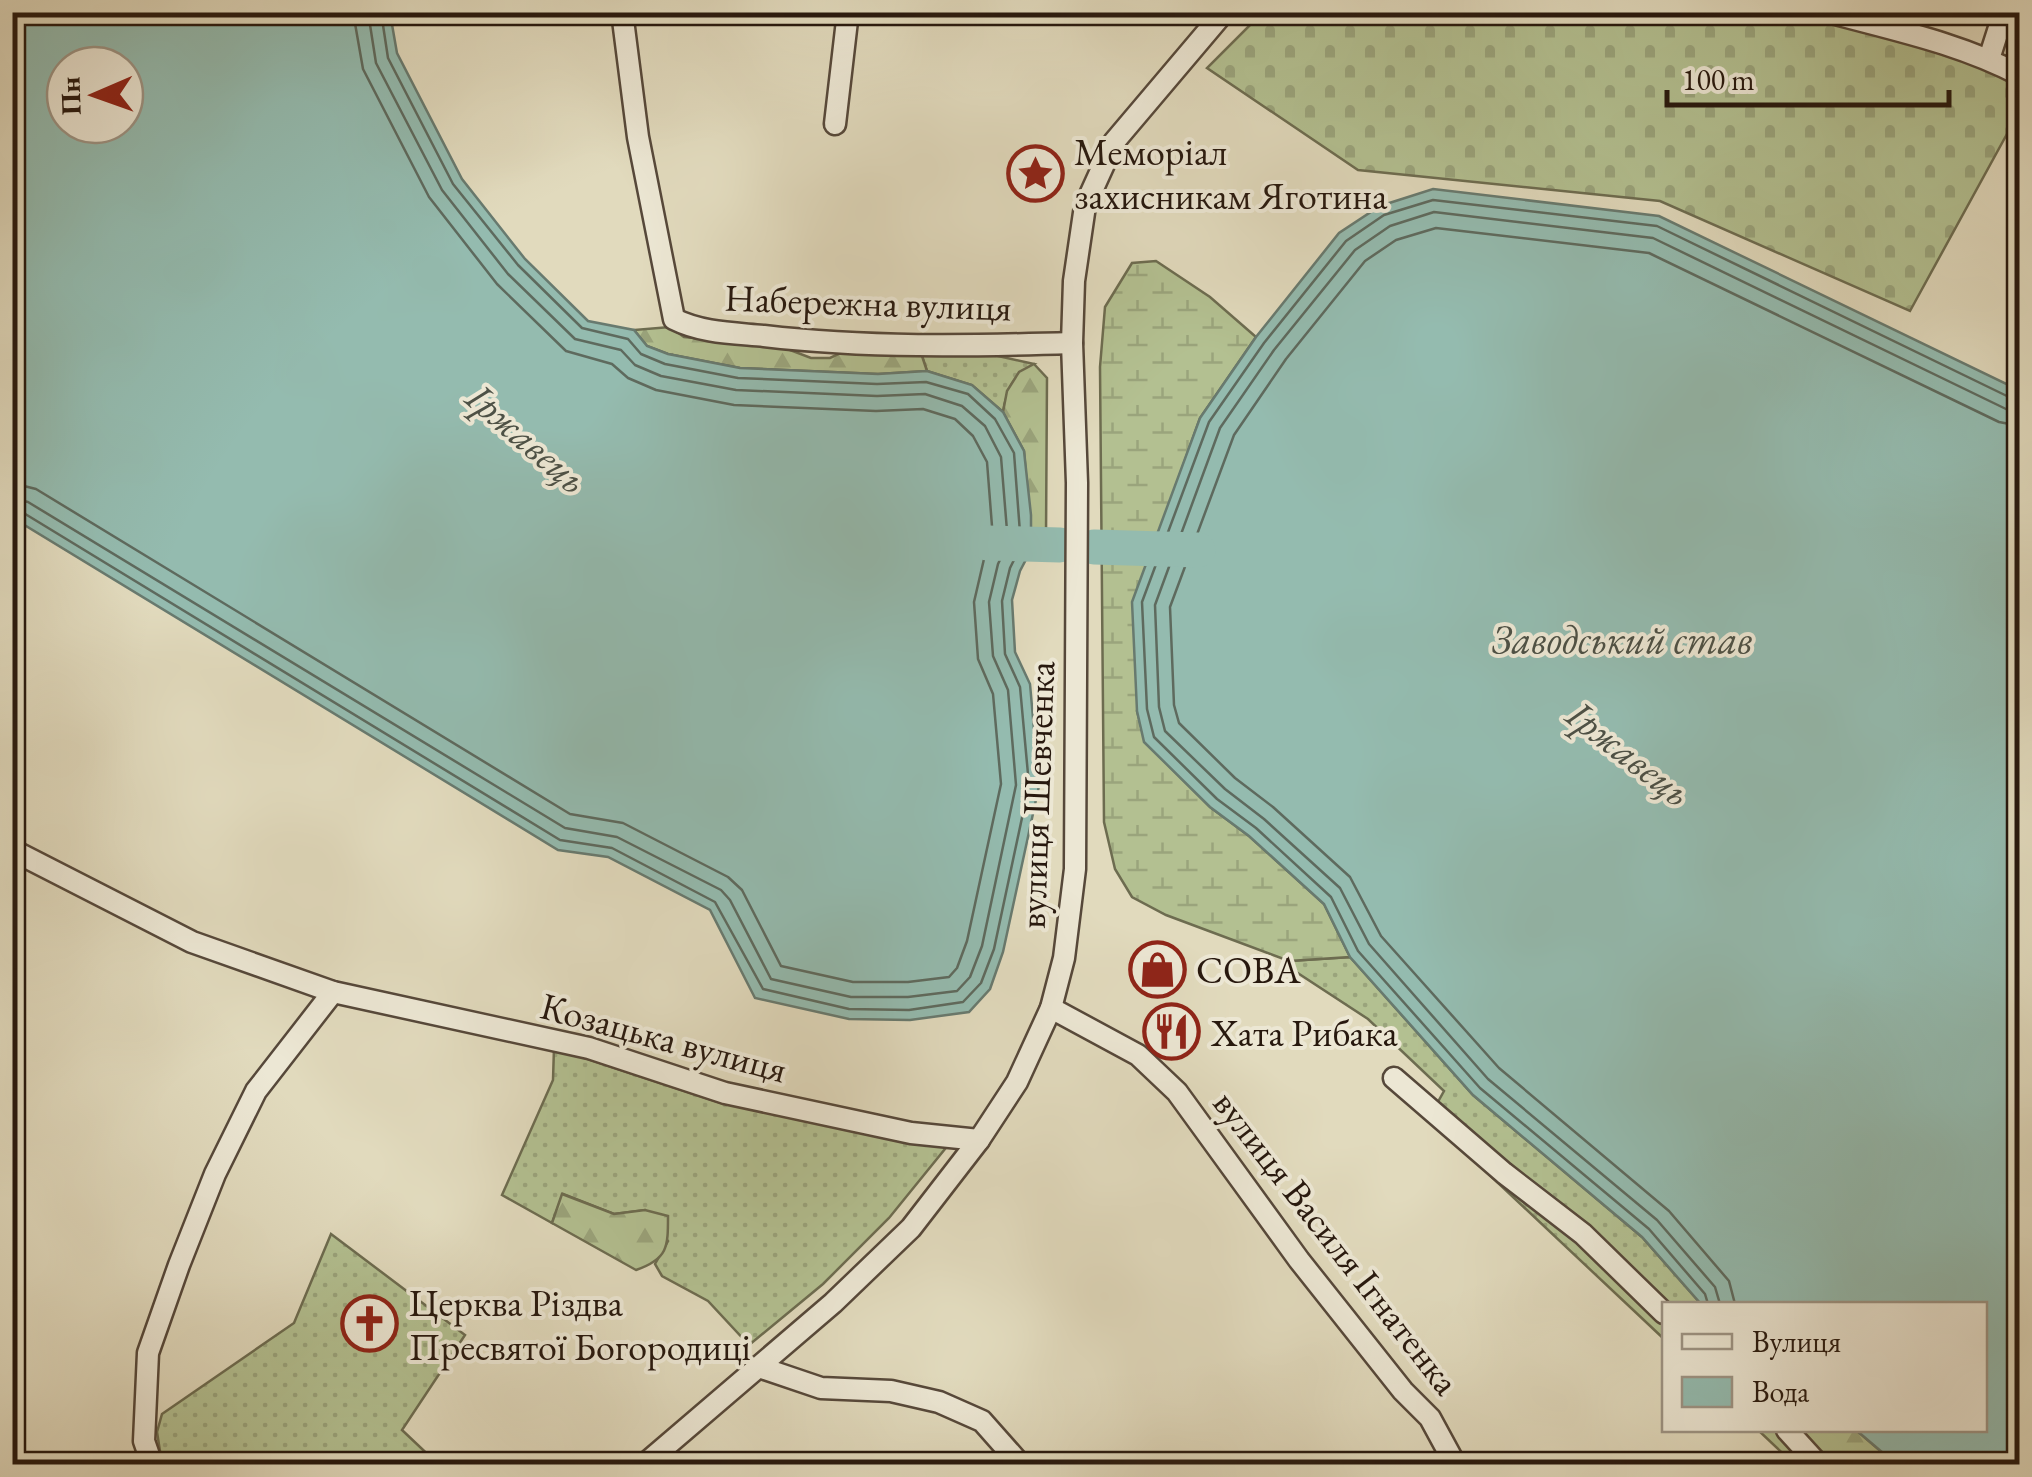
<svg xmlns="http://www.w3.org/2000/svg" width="2032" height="1477" font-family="'EB Garamond',serif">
<defs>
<pattern id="grass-dots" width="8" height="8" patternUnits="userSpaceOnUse" patternTransform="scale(2.5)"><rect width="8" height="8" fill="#b3c091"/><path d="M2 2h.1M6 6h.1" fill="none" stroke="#9aa47c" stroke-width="1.8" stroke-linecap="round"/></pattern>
<pattern id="forest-firs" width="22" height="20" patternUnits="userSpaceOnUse" patternTransform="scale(2.5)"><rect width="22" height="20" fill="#b3c091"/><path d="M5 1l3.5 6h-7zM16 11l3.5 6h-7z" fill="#9aa47c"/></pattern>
<pattern id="wetland-marsh" width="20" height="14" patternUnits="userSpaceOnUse" patternTransform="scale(2.5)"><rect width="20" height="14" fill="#b3c091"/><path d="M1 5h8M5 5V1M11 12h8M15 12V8" fill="none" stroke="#9aa47c"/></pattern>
<pattern id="cemetery-stones" width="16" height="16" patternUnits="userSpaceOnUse" patternTransform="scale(2.5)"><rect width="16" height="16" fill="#b3c091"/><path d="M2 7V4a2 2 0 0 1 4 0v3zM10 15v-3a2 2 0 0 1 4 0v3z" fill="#9aa47c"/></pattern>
</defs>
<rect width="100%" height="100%" fill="#e1dabd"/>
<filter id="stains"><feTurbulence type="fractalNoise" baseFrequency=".002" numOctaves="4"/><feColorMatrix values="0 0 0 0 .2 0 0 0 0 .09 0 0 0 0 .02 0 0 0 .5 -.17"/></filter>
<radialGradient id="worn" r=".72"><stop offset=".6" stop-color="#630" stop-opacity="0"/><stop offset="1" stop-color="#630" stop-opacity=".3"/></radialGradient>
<!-- grass -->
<g fill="url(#grass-dots)" stroke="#6d6c50" stroke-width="2.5">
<path d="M920,350L989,354L1034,364C1013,375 1007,389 1003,412L972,385L927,371Z"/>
<path d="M1350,957L1473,1095L1642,1237L1701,1304H1664V1339L1429,1118L1444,1091L1368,1019L1287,966L1289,961Z"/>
<path d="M554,1048L721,1103L913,1141L949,1144L889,1218L823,1284L749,1345L708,1301L662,1276L655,1264L668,1241L645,1210L614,1214L563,1194L552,1223L502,1195L553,1080Z"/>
<path d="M331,1234L465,1335L402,1430L438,1464H162L157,1432L162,1414L294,1323Z"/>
</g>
<!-- forest -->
<g fill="url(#forest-firs)" stroke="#6d6c50" stroke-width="2.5">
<path d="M670,327L684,337L777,345L811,358H830L849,349L920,350L927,371L878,374L740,368L668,354L647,346L634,330Z"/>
<path d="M1034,364L1047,378L1046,536L1040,540L1031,536L1024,451L1003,412L1007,391L1019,372Z"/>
<path d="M562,1194L614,1214L645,1210L668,1216C668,1247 668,1259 636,1270L552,1223Z"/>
<path d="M1758,1430H1856L1891,1460L1888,1464H1794Z"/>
</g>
<!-- wetland -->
<path fill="url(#wetland-marsh)" stroke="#6d6c50" stroke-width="2.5" d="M1156,261L1210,297L1256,337L1200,418L1171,499L1137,711L1145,742L1210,807L1249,836L1324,904L1350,957L1289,961L1166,915L1132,897L1115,869L1104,822L1100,367L1105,307L1132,263Z"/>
<!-- cemetery -->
<path fill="url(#cemetery-stones)" stroke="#6d6c50" stroke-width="2.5" d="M1262,13H1828L2019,75V112L1910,311L1660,201L1358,170L1207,68Z"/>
<!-- water -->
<g fill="#94bbaf" stroke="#687a6f" stroke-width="2.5" fill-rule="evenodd">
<path d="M13,12L390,13L397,53L462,179L525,259L588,321L634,330L647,346L668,354L740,368L878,374L927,371L972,385L1003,412L1024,451L1031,515V550L1020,571L1012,600L1015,652L1030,684L1039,786L1003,952L990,989L969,1012L910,1020L849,1019L755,998L710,910L608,857L558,850L13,518ZM65,65H125V125H65Z"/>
<path d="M1433,189L1659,216L2019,390V1464H1896L1856,1430H1984V1304H1701L1642,1237L1473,1095L1350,957L1324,904L1249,836L1210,807L1144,742L1137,711L1132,602L1200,418L1256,337L1339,233L1380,206Z"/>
</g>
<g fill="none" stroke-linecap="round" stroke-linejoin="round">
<!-- shore -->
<g stroke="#5e6a5e" stroke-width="2.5">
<path d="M12,483L36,489L570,814L623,823L728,877L742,890L781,966L853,982H908L949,977L957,968L967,941L1001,784L993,694L978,659L974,602L984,559L993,539L987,462L973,436L955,419L923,409L876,411L734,405L656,390L628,378L612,364L566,351L497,284L429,197L363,69L353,12"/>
<path d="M12,498L28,502L565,828L617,837L721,890L730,900L771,979L851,997H908L957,991L970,977L982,946L1016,785L1008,690L993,656L989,602L998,564L1008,543L1001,457L985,426L962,406L925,394L877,396L736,390L661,376L635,365L621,350L575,339L508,274L442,190L376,63L368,12"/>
<path d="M12,511L22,512L560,840L612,848L715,902L763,989L849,1009L909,1010L963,1002L981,983L994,949L1029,785L1020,687L1005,654L1002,601L1010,568L1021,546L1014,453L995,419L968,394L926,382L877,384L738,378L665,364L641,354L628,339L582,328L518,265L453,184L388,58L381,12"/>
<path d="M1708,1304L1705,1294L1649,1229L1480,1088L1358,951L1331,897L1256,828L1217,799L1154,737L1147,709L1142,602L1209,422L1264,343L1346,241L1384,215L1433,200L1657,226L2011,398L2020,399"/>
<path d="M1720,1304L1715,1287L1657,1220L1488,1079L1369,944L1340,888L1264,819L1225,789L1165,731L1159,707L1155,605L1220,428L1274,350L1355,250L1390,226L1434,212L1653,238L2006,409L2020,411"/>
<path d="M1735,1304L1729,1281L1669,1211L1499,1068L1381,936L1350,877L1273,807L1235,778L1179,723L1174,705L1170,607L1234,435L1286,359L1365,261L1396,240L1436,228L1649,253L1999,422L2020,426"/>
</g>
<!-- river -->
<g stroke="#94bbaf" stroke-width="35">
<path d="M987,543L1060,545"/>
<path d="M1094,547L1198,550"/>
</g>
<defs>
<g id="minor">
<path d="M622,12L638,137L674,319C702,333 733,333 764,336C866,348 970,346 1072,343"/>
<path d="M1828,12C1894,30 1959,43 2020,75"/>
<path d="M1989,59L2004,12"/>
<path d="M835,124L848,12"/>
<path d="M12,850L192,942L333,992L589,1048L725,1093L911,1133L979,1140"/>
<path d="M1051,1008L1138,1055L1177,1092L1299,1260L1403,1391L1430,1418L1455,1464"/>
<path d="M1394,1078L1504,1173L1583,1234L1664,1313"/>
<path d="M759,1367L821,1388L891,1391L939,1402L982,1421L1020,1464"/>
<path d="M1787,1430L1818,1464"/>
<path d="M152,1464L144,1441L148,1353L179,1265L215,1174L256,1091L333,992"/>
<path d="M645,1464L833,1303L911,1228L979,1140L1017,1082L1051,1008L1064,958L1075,869L1077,483L1072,343L1074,281L1085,206L1114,142L1224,12"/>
</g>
</defs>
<!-- minor casing -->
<use href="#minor" stroke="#56483a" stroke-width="25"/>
<!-- minor -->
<use href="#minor" stroke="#ece7d4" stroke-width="20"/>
</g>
<!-- icons -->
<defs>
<symbol id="sight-ring" viewBox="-11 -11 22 22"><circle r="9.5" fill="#ece7d4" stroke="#8f2418" stroke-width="1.5"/><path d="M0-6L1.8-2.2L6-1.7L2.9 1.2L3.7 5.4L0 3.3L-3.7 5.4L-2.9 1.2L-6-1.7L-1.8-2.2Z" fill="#8f2418"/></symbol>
<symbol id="shop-ring" viewBox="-11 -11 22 22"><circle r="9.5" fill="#ece7d4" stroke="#8f2418" stroke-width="1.5"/><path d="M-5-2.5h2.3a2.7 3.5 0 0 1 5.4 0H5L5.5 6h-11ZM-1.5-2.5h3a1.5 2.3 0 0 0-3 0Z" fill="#8f2418"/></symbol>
<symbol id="restaurant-ring" viewBox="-11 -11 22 22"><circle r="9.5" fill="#ece7d4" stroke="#8f2418" stroke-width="1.5"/><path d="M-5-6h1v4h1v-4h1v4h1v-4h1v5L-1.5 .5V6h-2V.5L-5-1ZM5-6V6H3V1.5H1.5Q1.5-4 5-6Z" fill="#8f2418"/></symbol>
<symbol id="church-ring" viewBox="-11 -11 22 22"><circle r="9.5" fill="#ece7d4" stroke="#8f2418" stroke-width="1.5"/><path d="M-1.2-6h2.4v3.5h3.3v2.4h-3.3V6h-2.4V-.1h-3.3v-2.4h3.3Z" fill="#8f2418"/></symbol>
</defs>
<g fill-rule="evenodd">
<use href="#sight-ring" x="1004" y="142" width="63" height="63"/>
<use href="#shop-ring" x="1126" y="938" width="63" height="63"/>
<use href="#restaurant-ring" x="1140" y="1000" width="63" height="63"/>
<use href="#church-ring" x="338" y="1292" width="63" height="63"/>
</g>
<g text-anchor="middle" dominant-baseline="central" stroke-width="8" stroke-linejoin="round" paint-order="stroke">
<!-- poi labels -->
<g font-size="38" fill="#27180e" stroke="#ece7d4" text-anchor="start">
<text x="1074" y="151">Меморіал<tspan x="1074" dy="44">захисникам Яготина</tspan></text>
<text x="1196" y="969">СОВА</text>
<text x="1211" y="1032">Хата Рибака</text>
<text x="409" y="1302">Церква Різдва<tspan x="409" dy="44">Пресвятої Богородиці</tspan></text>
</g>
<!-- street labels -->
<g font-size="38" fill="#27180e" stroke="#ece7d4">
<text transform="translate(868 302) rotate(2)">Набережна вулиця</text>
<text transform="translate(1036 795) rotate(-88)">вулиця Шевченка</text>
<text transform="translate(664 1037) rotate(15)">Козацька вулиця</text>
<text transform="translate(1337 1242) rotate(52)">вулиця Василя Ігнатенка</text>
</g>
<!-- water labels -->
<g font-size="40" font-style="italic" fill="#4d5146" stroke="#ece7d4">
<text transform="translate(527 438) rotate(41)">Іржавець</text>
<text x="1622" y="639">Заводський став</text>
<text transform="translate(1629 753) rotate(38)">Іржавець</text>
</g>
</g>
<!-- margin -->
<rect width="2032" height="1477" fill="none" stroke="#e1dabd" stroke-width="50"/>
<rect x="15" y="15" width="2002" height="1447" fill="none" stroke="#27180e" stroke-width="5"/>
<rect x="25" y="25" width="1982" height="1427" fill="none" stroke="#27180e" stroke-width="2.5"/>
<!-- legend -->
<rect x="1662" y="1302" width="325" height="130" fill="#ece7d4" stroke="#9d9485" stroke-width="2.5"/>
<rect x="1682" y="1334" width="50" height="15" fill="#ece7d4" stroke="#9d9485" stroke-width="2.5"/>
<text x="1752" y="1352" font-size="30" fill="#27180e">Вулиця</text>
<rect x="1682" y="1377" width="50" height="30" fill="#94bbaf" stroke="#9d9485" stroke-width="2.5"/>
<text x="1752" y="1402" font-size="30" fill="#27180e">Вода</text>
<!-- north arrow -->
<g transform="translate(95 95) rotate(268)"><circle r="48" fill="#ece7d4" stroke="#9d9485" stroke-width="2.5"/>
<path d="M0-8L18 38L0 25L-18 38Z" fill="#8f2418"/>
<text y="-15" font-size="28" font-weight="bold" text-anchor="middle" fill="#27180e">Пн</text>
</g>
<!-- scale -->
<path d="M1667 90v15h282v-15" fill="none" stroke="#27180e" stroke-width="5"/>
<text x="1682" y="90" font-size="30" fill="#27180e" stroke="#ece7d4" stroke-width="8" paint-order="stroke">100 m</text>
<rect width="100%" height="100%" filter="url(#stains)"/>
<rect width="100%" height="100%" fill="url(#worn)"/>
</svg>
